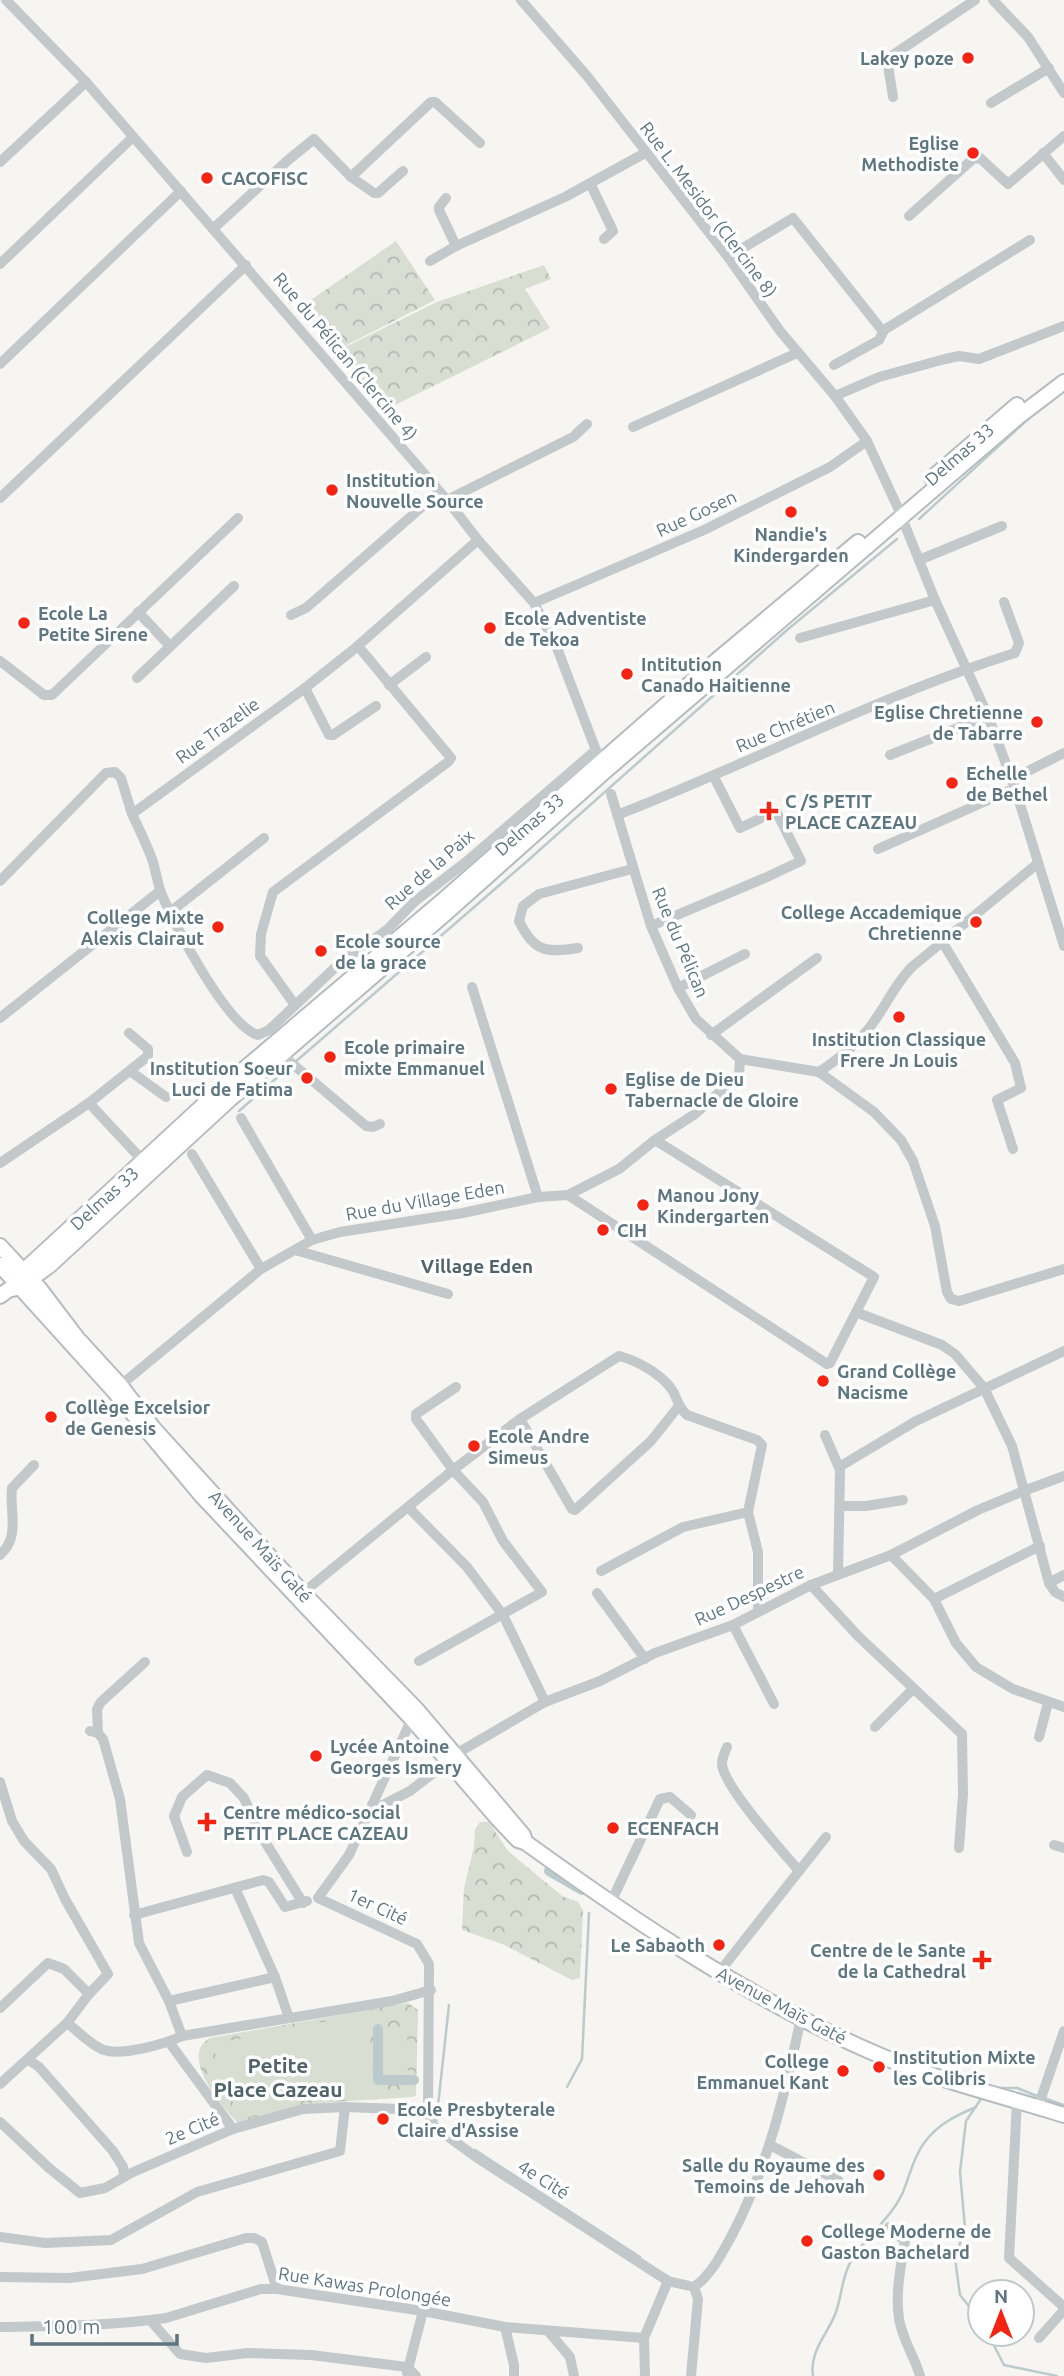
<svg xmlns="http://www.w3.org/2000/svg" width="1064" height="2376" font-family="Ubuntu,sans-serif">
<defs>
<pattern id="forest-crowns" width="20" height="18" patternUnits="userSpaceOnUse" patternTransform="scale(1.75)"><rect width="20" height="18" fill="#d8ded2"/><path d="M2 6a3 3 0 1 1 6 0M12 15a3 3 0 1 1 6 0" fill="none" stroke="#b2b9b0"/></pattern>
</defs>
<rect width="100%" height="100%" fill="#f6f5f2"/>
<!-- forest -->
<g fill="url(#forest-crowns)">
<path d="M396,241L435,300L335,351L298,309Z"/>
<path d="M544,265L551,279L525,289L550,328L381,412L337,351L437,302Z"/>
<path d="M480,1822H489L508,1851L562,1896L578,1902L583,1910L580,1978L572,1980L502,1944L462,1930L464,1888L474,1847L475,1829Z"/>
<path d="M408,2003L418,2010L416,2095L413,2097L304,2104L238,2123C222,2107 178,2055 210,2038Z"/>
</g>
<!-- garden -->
<g fill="#d8ded2">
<path d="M368,2013L375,2097L302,2101L242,2119L222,2082L213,2044Z"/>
<path d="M407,2029L408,2076L381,2077V2030Z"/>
</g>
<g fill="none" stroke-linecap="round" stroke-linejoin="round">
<!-- stream -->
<g stroke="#bacacd" stroke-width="2.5">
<path d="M919,519L1038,410"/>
<path d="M294,1063L525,863L787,630L897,539"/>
<path d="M239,1111L289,1067"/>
<path d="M567,2087L582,2059L589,1913"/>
<path d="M996,2088H1017L1037,2096"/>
<path d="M1044,2098L1064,2105"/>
<path d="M436,2124L449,2005"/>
<path d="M475,2150L640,2257"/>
<path d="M980,2320L960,2295L955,2259L965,2228L960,2172L966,2121L983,2096"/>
<path d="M988,2334L1004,2365L1057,2376"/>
<path d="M813,2376C809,2351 828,2334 836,2312C842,2295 842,2276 851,2261C866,2236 891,2219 903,2192C910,2175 913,2158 924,2143C938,2124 955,2116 976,2107"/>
</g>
<!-- canal -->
<g stroke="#bacacd" stroke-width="10">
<path d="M549,1871L582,1890"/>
<path d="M378,2029V2080H414"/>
</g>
<defs>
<g id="secondary">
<path d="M932,478L1017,405"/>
<path d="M0,1246L39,1288L77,1338L120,1385L154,1429L303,1593L417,1710L523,1835L525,1842L518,1840L498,1819L411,1718L201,1495L114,1391L0,1265"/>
<path d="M17,1277L222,1088L441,902L716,661L858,542"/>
<path d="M0,1296L8,1290L20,1287L50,1265L229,1100L446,913L604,772L1018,417L1064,382"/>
<path d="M525,1842C637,1923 754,2002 881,2056C940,2081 1003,2096 1064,2115"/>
</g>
</defs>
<!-- secondary casing -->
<use href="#secondary" stroke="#b5bcbf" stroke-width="18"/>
<!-- street -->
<g stroke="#c3c8cb" stroke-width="10">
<path d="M6,0L86,82L447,500L478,540L534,603L557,648L602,766"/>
<path d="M521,0L587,76L728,257L780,331L835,396L867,441L898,508L935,600L988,716L1015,788L1064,946"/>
<path d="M993,0L1028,37L1064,93"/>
<path d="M893,97L887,59L975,0"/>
<path d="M991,103L1049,68"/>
<path d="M1043,153L1064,180"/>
<path d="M0,162L86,82"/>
<path d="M351,177L374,193H378L403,171"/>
<path d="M590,183L613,231L604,239"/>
<path d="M446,198L439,207V210L456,246"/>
<path d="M909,216L973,159L980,158L1008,184L1064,136"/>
<path d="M214,228L287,161L314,139L351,177L431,102H435L480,143"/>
<path d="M728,257L793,218L881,329L884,330"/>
<path d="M430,261L456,246L565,197L645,153"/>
<path d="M0,264L133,137"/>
<path d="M0,364L181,191"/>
<path d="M834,365L879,340L884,330L1030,240"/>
<path d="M835,396L879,377L945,359L959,356L979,359L1064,326"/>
<path d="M633,427L797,353"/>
<path d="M0,498L246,265"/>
<path d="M447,500L573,437L587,424"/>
<path d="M919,560L1002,526"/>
<path d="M534,603L704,530L830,467L867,441"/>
<path d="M138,612L170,646"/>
<path d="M291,615L306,608L439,492"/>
<path d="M800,638L935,600"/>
<path d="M0,661L44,695H52L238,518"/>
<path d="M137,678L234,586"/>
<path d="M389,685L426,657"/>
<path d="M305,688L329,735H333L376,706"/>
<path d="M890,755L988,716"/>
<path d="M1012,779L1064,753"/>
<path d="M611,794L651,926L678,988L696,1019L740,1059L819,1072L874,1112L901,1140L913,1161L935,1226L947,1292L951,1299L959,1301L1064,1269"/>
<path d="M132,814C139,829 146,843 152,859C156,870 157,883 162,895C175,926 227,1026 258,1035L269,1030L340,963L388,929L414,902L466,862L596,750"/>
<path d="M617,815C750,764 878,696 1015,653L1019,643L1004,602"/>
<path d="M878,849L1015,788"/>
<path d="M0,881L106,773L115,772L121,778L132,814L305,688L353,650L478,540"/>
<path d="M169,913L264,838"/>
<path d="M651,926L767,877L801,861L776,811L740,828L714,777"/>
<path d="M943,943L1015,1063L1021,1088L997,1100L1013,1149"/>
<path d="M578,948C546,953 534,952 519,921L523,906L539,894L632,869"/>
<path d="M472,987L538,1197"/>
<path d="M678,988L745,954"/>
<path d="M295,1005L260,956L261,934L273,892L448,762L451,758L358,646"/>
<path d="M0,1018L160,891"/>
<path d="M711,1035L817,958"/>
<path d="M282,1055L366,1126L373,1127L380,1124"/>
<path d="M130,1071L166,1097"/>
<path d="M819,1072C841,1057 860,1042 875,1020C888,1002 897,981 913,966L1037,864"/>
<path d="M89,1103L148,1056V1049L129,1033"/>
<path d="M241,1118L312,1240"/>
<path d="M192,1154L261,1269"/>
<path d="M0,1163L89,1103L144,1162"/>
<path d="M568,1195L827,1364L830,1363L874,1277L655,1140"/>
<path d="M295,1250L448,1294"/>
<path d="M858,1313L942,1345L955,1354L984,1388L1012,1446L1049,1583L1055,1592L1064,1597"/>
<path d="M116,1389L261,1269L312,1240L340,1232L463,1213L538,1197L568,1195L619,1169L655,1140L695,1114L739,1075L740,1059"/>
<path d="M520,1419L572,1509L575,1510L651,1441L678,1407"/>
<path d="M825,1435L840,1470L838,1575"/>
<path d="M839,1467L916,1421L1064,1351"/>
<path d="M840,1506H866L903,1500"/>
<path d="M409,1508L467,1567L503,1615L545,1702"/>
<path d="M0,1555C21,1536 9,1513 12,1488L34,1465"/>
<path d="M891,1555L934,1599L956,1643L976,1667L1013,1689L1064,1707"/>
<path d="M601,1571L683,1527L748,1512"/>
<path d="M1049,1583L1064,1575"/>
<path d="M811,1585L858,1636L962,1734L963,1794L959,1848"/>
<path d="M597,1593L645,1659"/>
<path d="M299,1596L453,1470L520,1419L619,1356C636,1360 659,1373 670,1387C679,1398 675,1404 687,1415L757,1440L762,1445L748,1512L758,1552V1611"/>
<path d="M934,1599L1040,1546"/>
<path d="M733,1625L774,1704"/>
<path d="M419,1661L542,1592L503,1541L483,1502L453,1470L416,1419V1414L456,1387"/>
<path d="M415,1712L349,1855L318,1898L417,1944L429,1964L428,2110L432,2125L476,2157L668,2281L694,2287C712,2274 722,2253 732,2235C768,2167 785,2093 801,2018"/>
<path d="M875,1727L913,1689"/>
<path d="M90,1731L98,1733L103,1739L120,1799L139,1943L169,2001L182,2036"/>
<path d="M98,1733L97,1709L101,1702L145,1662"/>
<path d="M1039,1737L1048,1703"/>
<path d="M727,1747C725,1752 722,1758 722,1763C721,1784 784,1853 799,1871"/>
<path d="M0,1782L12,1821L24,1841L51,1869L65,1899L108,1974L89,1994L67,2023L0,2084"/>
<path d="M369,1812L410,1791L449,1761L454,1755L545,1702L600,1681L655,1653L733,1625L811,1585L891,1555L978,1510L1026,1490L1064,1476"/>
<path d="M1054,1845L1064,1848"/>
<path d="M187,1852L174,1816L182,1797L207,1775L230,1783L244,1798L259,1832L303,1903"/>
<path d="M235,1888L275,1977L289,2018"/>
<path d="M610,1904L660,1799L670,1797L691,1815"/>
<path d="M134,1915L263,1880L269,1882L285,1907L307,1901"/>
<path d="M720,1971L826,1837"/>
<path d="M169,2001L275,1977"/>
<path d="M0,2008L48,1963L64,1969L89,1994"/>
<path d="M67,2023C78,2031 92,2046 104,2050C122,2056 165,2044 182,2036L392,2001L431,1990"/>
<path d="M169,2042L233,2129"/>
<path d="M29,2060L39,2067L113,2151L123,2167L124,2177"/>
<path d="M1017,2101L1009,2258L1064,2307"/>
<path d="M1038,2107L1064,2031"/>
<path d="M0,2122L49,2168L80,2193L105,2188L131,2173L233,2129L303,2109L345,2107L428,2110"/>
<path d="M770,2145L839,2181"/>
<path d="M889,2227L905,2241C901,2265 895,2294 899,2318C901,2337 915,2357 920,2376"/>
<path d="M0,2237L45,2243L111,2240L197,2192L340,2151L345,2107"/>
<path d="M0,2277L69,2278L142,2269L246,2238H254L262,2242L277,2289"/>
<path d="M150,2320L180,2354L206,2358L248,2353L311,2355L407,2367L416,2376"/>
<path d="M0,2327C55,2326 111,2326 166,2318L261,2289H277L423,2311L505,2327L644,2338"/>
<path d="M505,2327L514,2365V2376"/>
<path d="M549,2332L570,2357L574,2376"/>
<path d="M1039,2338L1064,2310"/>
<path d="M407,2373L423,2311"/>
<path d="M645,2376L644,2338L668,2281"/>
<path d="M691,2376L698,2299L694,2287"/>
</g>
<!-- secondary -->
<use href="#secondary" stroke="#fff" stroke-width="14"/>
</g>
<!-- markers -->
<g fill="#f52412" stroke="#fff" stroke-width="2.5">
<circle cx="968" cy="58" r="7"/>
<circle cx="973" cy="153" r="7"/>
<circle cx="207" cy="178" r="7"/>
<circle cx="332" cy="490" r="7"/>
<circle cx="791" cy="512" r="7"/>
<circle cx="24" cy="623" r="7"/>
<circle cx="490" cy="628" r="7"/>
<circle cx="627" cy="674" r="7"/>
<circle cx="1037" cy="722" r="7"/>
<circle cx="952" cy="783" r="7"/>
<path d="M765.5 800.5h7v7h7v7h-7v7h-7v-7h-7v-7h7z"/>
<circle cx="976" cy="922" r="7"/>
<circle cx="218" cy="927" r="7"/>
<circle cx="321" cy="951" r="7"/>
<circle cx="899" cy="1017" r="7"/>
<circle cx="330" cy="1057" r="7"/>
<circle cx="307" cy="1078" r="7"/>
<circle cx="611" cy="1089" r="7"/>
<circle cx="643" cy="1205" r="7"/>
<circle cx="603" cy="1230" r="7"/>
<circle cx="823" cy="1381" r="7"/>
<circle cx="51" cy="1417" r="7"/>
<circle cx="474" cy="1446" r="7"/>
<circle cx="316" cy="1756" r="7"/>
<path d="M203.5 1811.5h7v7h7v7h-7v7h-7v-7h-7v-7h7z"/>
<circle cx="613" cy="1828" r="7"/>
<circle cx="719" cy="1945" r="7"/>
<path d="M978.5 1949.5h7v7h7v7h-7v7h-7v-7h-7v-7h7z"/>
<circle cx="879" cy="2067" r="7"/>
<circle cx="843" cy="2071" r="7"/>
<circle cx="383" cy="2119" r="7"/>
<circle cx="879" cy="2175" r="7"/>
<circle cx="807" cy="2241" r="7"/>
</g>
<g text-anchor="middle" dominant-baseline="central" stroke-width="7" stroke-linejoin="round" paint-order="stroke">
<!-- poi labels -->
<g font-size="18" font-weight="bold" fill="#5e7680" stroke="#fff" text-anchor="start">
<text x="954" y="58" text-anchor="end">Lakey poze</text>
<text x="959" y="143" text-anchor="end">Eglise<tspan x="959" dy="21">Methodiste</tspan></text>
<text x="221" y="178">CACOFISC</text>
<text x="346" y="480">Institution<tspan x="346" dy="21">Nouvelle Source</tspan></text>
<text x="791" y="534" text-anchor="middle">Nandie's<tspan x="791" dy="21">Kindergarden</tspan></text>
<text x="38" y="613">Ecole La<tspan x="38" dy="21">Petite Sirene</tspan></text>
<text x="504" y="618">Ecole Adventiste<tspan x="504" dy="21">de Tekoa</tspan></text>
<text x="641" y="664">Intitution<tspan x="641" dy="21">Canado Haitienne</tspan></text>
<text x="1023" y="712" text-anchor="end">Eglise Chretienne<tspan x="1023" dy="21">de Tabarre</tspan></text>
<text x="966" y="773">Echelle<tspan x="966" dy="21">de Bethel</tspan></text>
<text x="785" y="801">C /S PETIT<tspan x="785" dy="21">PLACE CAZEAU</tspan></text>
<text x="962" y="912" text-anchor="end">College Accademique<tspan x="962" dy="21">Chretienne</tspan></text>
<text x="204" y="917" text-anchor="end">College Mixte<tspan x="204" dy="21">Alexis Clairaut</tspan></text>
<text x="335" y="941">Ecole source<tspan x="335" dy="21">de la grace</tspan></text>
<text x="899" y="1039" text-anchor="middle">Institution Classique<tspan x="899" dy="21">Frere Jn Louis</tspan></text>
<text x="344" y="1047">Ecole primaire<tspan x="344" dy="21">mixte Emmanuel</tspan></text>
<text x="293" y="1068" text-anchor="end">Institution Soeur<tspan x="293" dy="21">Luci de Fatima</tspan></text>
<text x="625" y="1079">Eglise de Dieu<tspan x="625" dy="21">Tabernacle de Gloire</tspan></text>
<text x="657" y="1195">Manou Jony<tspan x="657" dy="21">Kindergarten</tspan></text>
<text x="617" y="1230">CIH</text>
<text x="837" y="1371">Grand Collège<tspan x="837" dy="21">Nacisme</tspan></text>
<text x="65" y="1407">Collège Excelsior<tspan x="65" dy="21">de Genesis</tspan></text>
<text x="488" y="1436">Ecole Andre<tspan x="488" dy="21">Simeus</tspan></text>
<text x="330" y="1746">Lycée Antoine<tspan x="330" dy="21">Georges Ismery</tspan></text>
<text x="223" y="1812">Centre médico-social<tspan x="223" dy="21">PETIT PLACE CAZEAU</tspan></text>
<text x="627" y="1828">ECENFACH</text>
<text x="705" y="1945" text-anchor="end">Le Sabaoth</text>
<text x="966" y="1950" text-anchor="end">Centre de le Sante<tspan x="966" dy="21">de la Cathedral</tspan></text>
<text x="893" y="2057">Institution Mixte<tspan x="893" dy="21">les Colibris</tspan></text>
<text x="829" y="2061" text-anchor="end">College<tspan x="829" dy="21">Emmanuel Kant</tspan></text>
<text x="397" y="2109">Ecole Presbyterale<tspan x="397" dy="21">Claire d'Assise</tspan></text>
<text x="865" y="2165" text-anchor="end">Salle du Royaume des<tspan x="865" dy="21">Temoins de Jehovah</tspan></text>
<text x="821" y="2231">College Moderne de<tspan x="821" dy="21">Gaston Bachelard</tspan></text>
</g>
<!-- street labels -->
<g font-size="18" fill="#5e7680" stroke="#fff">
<text transform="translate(709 209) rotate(53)">Rue L. Mesidor (Clercine 8)</text>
<text transform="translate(346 356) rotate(50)">Rue du Pélican (Clercine 4)</text>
<text transform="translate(959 454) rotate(-41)">Delmas 33</text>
<text transform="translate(696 513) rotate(-25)">Rue Gosen</text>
<text transform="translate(785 726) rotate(-23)">Rue Chrétien</text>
<text transform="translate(217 730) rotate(-36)">Rue Trazelie</text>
<text transform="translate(529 824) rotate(-41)">Delmas 33</text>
<text transform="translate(429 869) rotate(-41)">Rue de la Paix</text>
<text transform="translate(681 942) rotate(67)">Rue du Pélican</text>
<text transform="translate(104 1198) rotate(-42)">Delmas 33</text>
<text transform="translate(425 1200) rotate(-10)">Rue du Village Eden</text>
<text transform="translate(261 1546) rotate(48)">Avenue Maïs Gaté</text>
<text transform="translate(749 1595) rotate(-25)">Rue Despestre</text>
<text transform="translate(378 1906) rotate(25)">1er Cité</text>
<text transform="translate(782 2005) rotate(28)">Avenue Maïs Gaté</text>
<text transform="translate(192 2128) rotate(-23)">2e Cité</text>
<text transform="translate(544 2179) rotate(32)">4e Cité</text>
<text transform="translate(365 2286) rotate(9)">Rue Kawas Prolongée</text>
</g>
<!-- neighbourhood labels -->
<g font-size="19" font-weight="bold" fill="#50636a" stroke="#fff">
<text x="477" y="1266">Village Eden</text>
</g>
<!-- quarter labels -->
<g font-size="21" font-weight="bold" fill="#50636a" stroke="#fff">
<text x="278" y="2065">Petite<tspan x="278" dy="24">Place Cazeau</tspan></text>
</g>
</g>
<!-- north arrow -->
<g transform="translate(1001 2313)"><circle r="33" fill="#ffffff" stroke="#bfc8cc" stroke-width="2"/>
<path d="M0-5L12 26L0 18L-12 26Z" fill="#f52412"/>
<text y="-10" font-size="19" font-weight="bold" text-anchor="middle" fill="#5e7680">N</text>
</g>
<!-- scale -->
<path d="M32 2334v10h145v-10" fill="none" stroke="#5e7680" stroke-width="3.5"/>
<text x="42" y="2334" font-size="21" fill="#5e7680" stroke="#ffffff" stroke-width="5" paint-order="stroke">100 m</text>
</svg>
